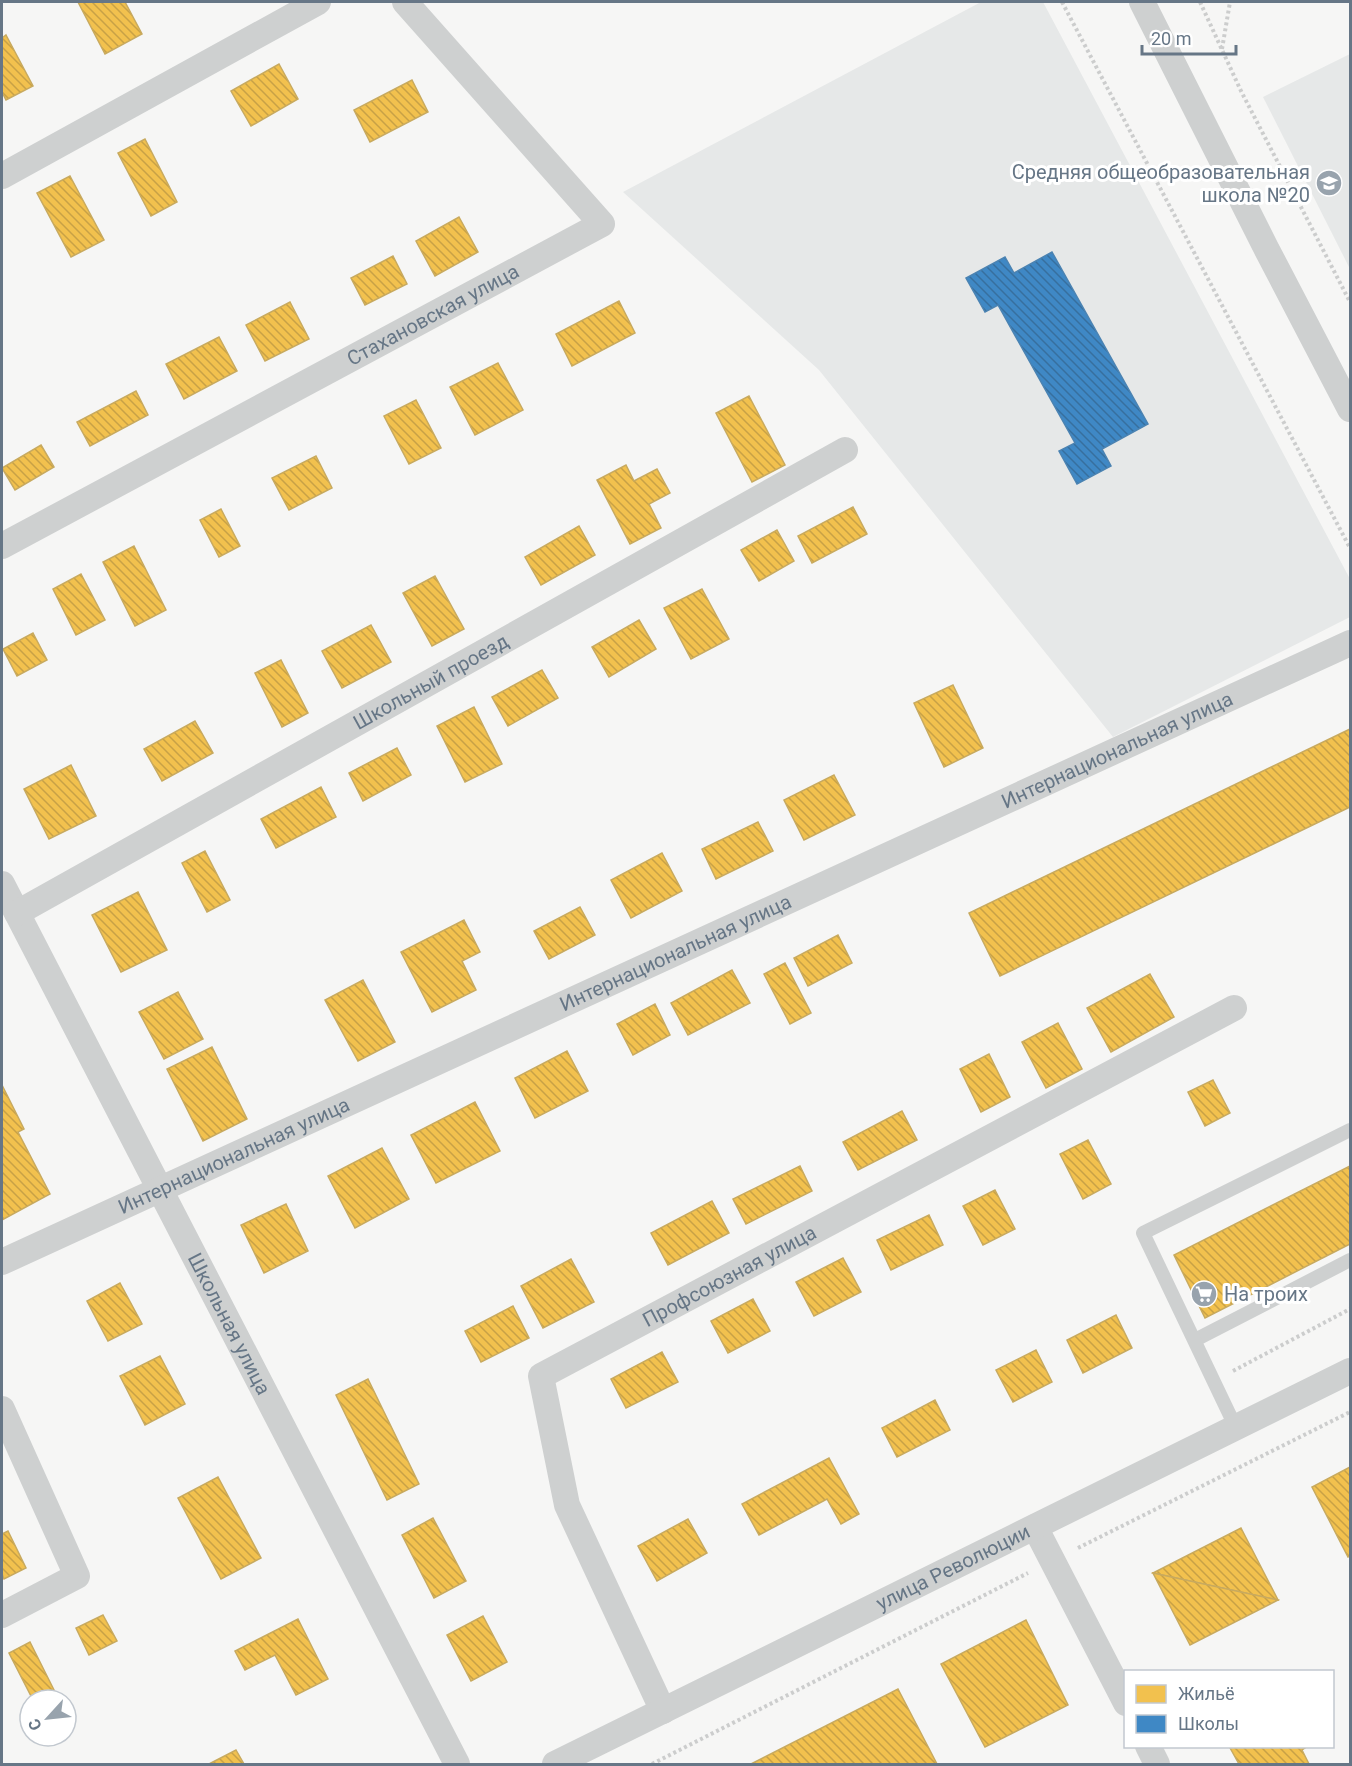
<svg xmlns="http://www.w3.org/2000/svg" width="1352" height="1766" font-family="Roboto,sans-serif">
<defs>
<pattern id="homes-back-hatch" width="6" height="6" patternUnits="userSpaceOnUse" patternTransform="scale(1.5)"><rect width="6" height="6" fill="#f2c14e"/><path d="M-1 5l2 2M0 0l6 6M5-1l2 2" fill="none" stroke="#c8a146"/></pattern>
<pattern id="schools-back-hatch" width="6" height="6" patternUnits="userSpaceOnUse" patternTransform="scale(1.5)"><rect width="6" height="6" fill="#3f88c5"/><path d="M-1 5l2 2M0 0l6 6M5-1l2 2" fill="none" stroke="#376f9e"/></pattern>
</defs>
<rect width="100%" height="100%" fill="#f6f6f5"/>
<!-- built -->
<g fill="#e6e8e8">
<path d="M981,2H1043L1350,579V617L1113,737L819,370L623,192Z"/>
<path d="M1350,54V269L1263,97Z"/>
</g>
<!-- homes -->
<g fill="url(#homes-back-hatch)" stroke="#c8aa5f" stroke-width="1.5">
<path d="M78,2H125L142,34L105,54Z"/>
<path d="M6,35L33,86L6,100L2,92V38Z"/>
<path d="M279,64L298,99L251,126L231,91Z"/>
<path d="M412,80L428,112L370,142L354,110Z"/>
<path d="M145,139L177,202L151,216L118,153Z"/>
<path d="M70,176L104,240L71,257L37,193Z"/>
<path d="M459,217L478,252L435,276L416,241Z"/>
<path d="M393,256L407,284L365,305L351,278Z"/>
<path d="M619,301L635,333L572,366L556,334Z"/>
<path d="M290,302L309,339L265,361L246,325Z"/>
<path d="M219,337L237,371L184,399L166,364Z"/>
<path d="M498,363L523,410L475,435L450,387Z"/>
<path d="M136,391L148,415L90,446L77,422Z"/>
<path d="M749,396L785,465L752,482L716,413Z"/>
<path d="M416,400L441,448L409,464L384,416Z"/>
<path d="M41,445L54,467L15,490L2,468Z"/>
<path d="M316,456L332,488L289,510L272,478Z"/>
<path d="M626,465L634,481L657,469L670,493L649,504L661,528L630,544L597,480Z"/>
<path d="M853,507L867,534L812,563L798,536Z"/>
<path d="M221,509L240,546L219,557L200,520Z"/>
<path d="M579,526L595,555L541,585L525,557Z"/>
<path d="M777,530L794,561L759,581L741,550Z"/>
<path d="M134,546L166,610L135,626L103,562Z"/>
<path d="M81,574L105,620L76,635L53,589Z"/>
<path d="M435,576L464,629L432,646L403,593Z"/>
<path d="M702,589L729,639L691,659L664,608Z"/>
<path d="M639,620L656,649L609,677L592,647Z"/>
<path d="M371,625L391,662L342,688L322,651Z"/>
<path d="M33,633L47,660L17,676L3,649Z"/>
<path d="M281,660L308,713L282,727L255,673Z"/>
<path d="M542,670L558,698L508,726L492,697Z"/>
<path d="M953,685L983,748L944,767L914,703Z"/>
<path d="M474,707L502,764L465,782L437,726Z"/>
<path d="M195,721L213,753L162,781L144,749Z"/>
<path d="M1350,729V807L1000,976L969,913Z"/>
<path d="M397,748L411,775L363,801L349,773Z"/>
<path d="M71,765L96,816L49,839L24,789Z"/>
<path d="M834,775L855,815L804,840L784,800Z"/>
<path d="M321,787L336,817L276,848L261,819Z"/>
<path d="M758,822L773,851L716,879L702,849Z"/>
<path d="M205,851L230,900L207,912L182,863Z"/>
<path d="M662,853L682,891L631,918L611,880Z"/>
<path d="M138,892L167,950L121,972L92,915Z"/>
<path d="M580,907L595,935L549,959L534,931Z"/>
<path d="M464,920L480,952L462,961L476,990L432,1012L401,952Z"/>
<path d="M838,935L852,963L808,986L794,958Z"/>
<path d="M785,963L811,1013L790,1024L764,974Z"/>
<path d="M732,970L750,1003L688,1035L671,1003Z"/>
<path d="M1150,974L1174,1017L1111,1052L1087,1008Z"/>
<path d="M363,980L395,1042L358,1061L325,1000Z"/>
<path d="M178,992L203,1039L164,1059L139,1012Z"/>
<path d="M655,1004L670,1035L633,1055L617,1024Z"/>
<path d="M1058,1023L1082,1069L1046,1088L1022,1042Z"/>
<path d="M212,1047L247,1119L203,1141L167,1069Z"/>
<path d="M567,1051L588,1091L535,1118L515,1078Z"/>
<path d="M989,1054L1010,1097L981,1112L960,1069Z"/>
<path d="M1213,1080L1230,1113L1205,1126L1188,1092Z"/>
<path d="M2,1085L24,1129L18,1132L50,1194L2,1220Z"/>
<path d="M475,1102L500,1151L436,1183L411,1135Z"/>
<path d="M902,1111L917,1140L858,1170L843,1142Z"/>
<path d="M1088,1140L1111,1184L1083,1199L1060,1154Z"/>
<path d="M382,1148L409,1199L355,1228L328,1176Z"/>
<path d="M800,1166L812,1191L746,1224L733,1199Z"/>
<path d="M1350,1166V1244L1205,1318L1174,1255Z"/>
<path d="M995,1190L1015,1229L983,1245L963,1206Z"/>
<path d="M712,1201L729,1233L668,1265L651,1233Z"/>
<path d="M286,1204L308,1251L264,1273L241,1225Z"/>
<path d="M929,1215L943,1245L891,1270L877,1240Z"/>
<path d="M843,1258L861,1292L814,1316L796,1282Z"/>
<path d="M571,1259L594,1302L543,1328L521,1286Z"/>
<path d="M120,1283L142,1324L108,1341L87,1301Z"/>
<path d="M753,1299L770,1331L728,1353L711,1321Z"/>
<path d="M513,1306L529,1338L481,1362L465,1331Z"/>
<path d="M1116,1315L1132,1348L1083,1373L1067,1340Z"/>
<path d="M1036,1350L1052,1382L1013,1402L996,1370Z"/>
<path d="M662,1352L678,1382L626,1408L611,1379Z"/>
<path d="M160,1356L185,1404L145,1425L120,1376Z"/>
<path d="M368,1379L419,1484L387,1500L336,1395Z"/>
<path d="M935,1400L950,1430L897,1457L882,1428Z"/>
<path d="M829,1458L859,1514L841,1524L827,1499L759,1535L742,1504Z"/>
<path d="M1350,1467V1556L1348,1557L1312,1487Z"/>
<path d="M218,1477L261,1558L221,1579L178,1498Z"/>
<path d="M433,1518L466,1581L434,1598L402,1535Z"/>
<path d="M688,1519L707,1553L657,1581L638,1546Z"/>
<path d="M1241,1528L1278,1600L1153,1573Z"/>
<path d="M8,1531L26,1568L4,1579L2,1574V1534Z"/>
<path d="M1153,1573L1278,1600L1190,1645Z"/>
<path d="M103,1615L117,1641L89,1655L76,1628Z"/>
<path d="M483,1616L507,1662L471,1681L447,1635Z"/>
<path d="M298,1619L328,1679L296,1695L275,1655L245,1670L235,1651Z"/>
<path d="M1026,1620L1068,1705L985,1747L941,1664Z"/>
<path d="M30,1642L59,1700H33L9,1653Z"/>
<path d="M898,1689L937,1764H751Z"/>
<path d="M1229,1746H1308L1302,1750L1309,1764H1239Z"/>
<path d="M236,1750L244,1764H209Z"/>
</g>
<!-- schools -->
<path fill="url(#schools-back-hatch)" stroke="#4b83b2" stroke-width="1.5" d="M1052,252L1148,424L1102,449L1111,466L1077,484L1059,451L1075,443L998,305L985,312L966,278L1005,257L1014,273Z"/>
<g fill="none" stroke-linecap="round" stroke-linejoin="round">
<!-- path -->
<g stroke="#cccdcd" stroke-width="4" stroke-dasharray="3 3" stroke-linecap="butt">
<path d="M1062,2L1350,548"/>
<path d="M1200,2L1241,91L1350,302"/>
<path d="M1222,49L1230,2"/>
<path d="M1233,1371L1350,1309"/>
<path d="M1078,1548L1350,1412"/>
<path d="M652,1764L1028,1573"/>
</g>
<!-- lane -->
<g stroke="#ced0d0" stroke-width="14">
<path d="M1195,1340L1350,1260"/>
<path d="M1236,1428L1143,1233L1350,1130"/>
</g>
<!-- street -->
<g stroke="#ced0d0" stroke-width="26">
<path d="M1142,2L1266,248L1350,409"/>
<path d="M2,176L318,2"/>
<path id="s1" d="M2,546L602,224L405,2"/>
<path id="s2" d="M2,884L457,1764"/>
<path id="s3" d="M17,913L845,450"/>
<path id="s4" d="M2,1262L1350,643"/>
<path d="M2,1409L77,1576L2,1615"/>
<path d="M1035,1527L1126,1703"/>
<path id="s5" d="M663,1711L567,1505L541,1376L1234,1008"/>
<path d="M1148,1746L1157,1764"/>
<path id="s6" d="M555,1764L1350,1371"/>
</g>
</g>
<!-- icons -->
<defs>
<symbol id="school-disc" viewBox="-11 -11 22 22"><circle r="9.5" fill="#98a3ad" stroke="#fff"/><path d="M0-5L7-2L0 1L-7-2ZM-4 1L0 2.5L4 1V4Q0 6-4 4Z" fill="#fff"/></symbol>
<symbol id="supermarket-disc" viewBox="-11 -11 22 22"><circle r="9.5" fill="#98a3ad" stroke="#fff"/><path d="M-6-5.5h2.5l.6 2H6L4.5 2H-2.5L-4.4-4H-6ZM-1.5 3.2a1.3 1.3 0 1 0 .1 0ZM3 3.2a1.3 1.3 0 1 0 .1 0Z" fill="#fff"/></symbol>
</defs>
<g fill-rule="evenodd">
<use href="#school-disc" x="1314" y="168" width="30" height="30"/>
<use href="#supermarket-disc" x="1189" y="1279" width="30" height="30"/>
</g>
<g text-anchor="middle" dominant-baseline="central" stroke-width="6" stroke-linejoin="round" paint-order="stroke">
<!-- poi labels -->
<g font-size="20" fill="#667686" stroke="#fff" text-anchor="end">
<text x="1310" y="172">Средняя общеобразовательная<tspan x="1310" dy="23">школа №20</tspan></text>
<text x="1224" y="1294" text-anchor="start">На троих</text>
</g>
<!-- street labels -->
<g font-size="20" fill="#667686" stroke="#fff">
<text stroke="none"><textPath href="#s1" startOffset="489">Стахановская улица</textPath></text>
<text stroke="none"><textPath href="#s3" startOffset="474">Школьный проезд</textPath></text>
<text stroke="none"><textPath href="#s4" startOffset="1227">Интернациональная улица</textPath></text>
<text stroke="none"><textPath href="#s4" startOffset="741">Интернациональная улица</textPath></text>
<text stroke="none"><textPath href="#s4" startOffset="255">Интернациональная улица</textPath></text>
<text stroke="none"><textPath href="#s5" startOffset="572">Профсоюзная улица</textPath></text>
<text stroke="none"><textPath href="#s2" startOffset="495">Школьная улица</textPath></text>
<text stroke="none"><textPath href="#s6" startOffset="444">улица Революции</textPath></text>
</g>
</g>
<!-- border -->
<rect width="1352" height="1766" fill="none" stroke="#667686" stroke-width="6"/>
<!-- legend -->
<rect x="1124" y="1670" width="210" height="78" fill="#ffffff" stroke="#c2c8cf" stroke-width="1.5"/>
<rect x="1136" y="1685" width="30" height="18" fill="#f2c14e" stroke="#c2c8cf" stroke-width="1.5"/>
<text x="1178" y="1700" font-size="18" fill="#667686">Жильё</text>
<rect x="1136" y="1715" width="30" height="18" fill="#3f88c5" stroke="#c2c8cf" stroke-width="1.5"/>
<text x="1178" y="1730" font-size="18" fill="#667686">Школы</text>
<!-- north arrow -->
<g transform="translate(48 1718) rotate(243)"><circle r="28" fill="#ffffff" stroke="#c2c8cf" stroke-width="1.5"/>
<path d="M0-4.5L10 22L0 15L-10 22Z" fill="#98a3ad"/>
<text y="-9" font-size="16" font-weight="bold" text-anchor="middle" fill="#667686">С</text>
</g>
<!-- scale -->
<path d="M1142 45v9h94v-9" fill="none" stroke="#667686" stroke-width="3"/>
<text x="1151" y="45" font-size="18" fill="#667686" stroke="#ffffff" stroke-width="4.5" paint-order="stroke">20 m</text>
</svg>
